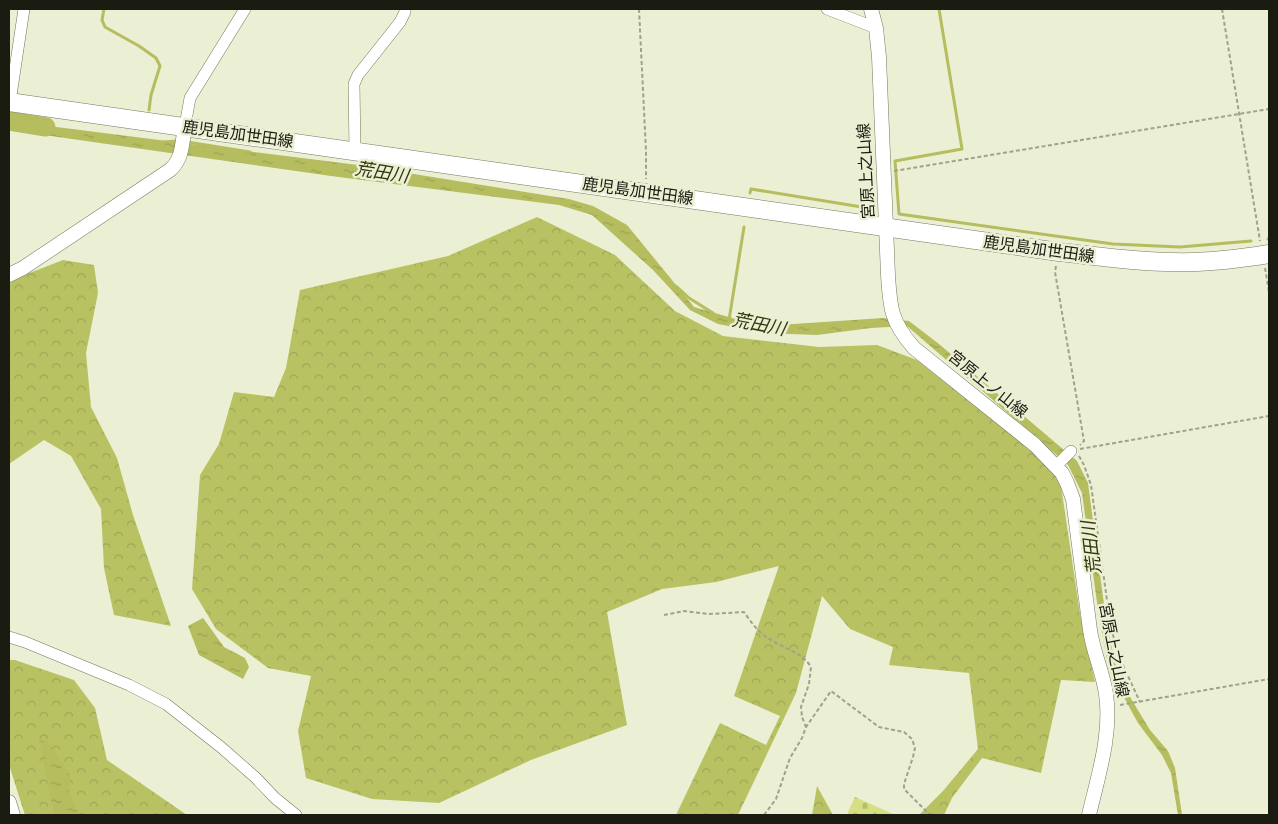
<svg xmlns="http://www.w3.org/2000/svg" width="1278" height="824" font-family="'Space Grotesk','Noto Sans JP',sans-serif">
<defs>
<pattern id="forest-crowns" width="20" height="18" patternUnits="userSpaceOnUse" patternTransform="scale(1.25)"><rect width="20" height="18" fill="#b9c263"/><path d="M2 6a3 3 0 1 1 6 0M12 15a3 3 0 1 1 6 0" fill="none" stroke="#9ea655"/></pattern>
<pattern id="cemetery-stones" width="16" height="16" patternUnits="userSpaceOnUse" patternTransform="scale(1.25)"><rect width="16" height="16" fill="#d6df82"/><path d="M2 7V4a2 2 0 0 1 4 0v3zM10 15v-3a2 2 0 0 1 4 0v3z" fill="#b7bf6f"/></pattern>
<pattern id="water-ripples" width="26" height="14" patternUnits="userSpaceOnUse" patternTransform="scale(1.25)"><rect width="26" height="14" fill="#b5bd5e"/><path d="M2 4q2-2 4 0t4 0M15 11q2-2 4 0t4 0" fill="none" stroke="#9ba251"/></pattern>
</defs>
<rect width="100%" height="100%" fill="#ebefd3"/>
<!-- forest -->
<g fill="url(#forest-crowns)">
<path d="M537,217L615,255L675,311L723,336L819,347L877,345L917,360L1054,468L1060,479L1080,614L1095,682L1061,680L1041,773L982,758L952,798L944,815H919L943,791L978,749L969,673L889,665L893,647L850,629L822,596L796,693L738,815H676L720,723L766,745L780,716L734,696L779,566L716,582L662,589L607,612L627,725L531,760L439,803L372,799L306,778L298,731L311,676L268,668L216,629L192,589L200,475L219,444L234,392L274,397L286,368L300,290L448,256Z"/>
<path d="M63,260L94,265L98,293L86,353L91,407L117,458L133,515L171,626L114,615L104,568L101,509L71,456L44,440L9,464V281Z"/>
<path d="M9,660H15L74,680L95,708L107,760L187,815H25L9,765Z"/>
<path d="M817,786L833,815H812Z"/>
</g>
<!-- cemetery -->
<path fill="url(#cemetery-stones)" d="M855,797L893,814L892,815H848V812Z"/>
<!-- water -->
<g fill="url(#water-ripples)">
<path d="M9,121L358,165L569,199L593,206L627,225L694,307L746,322L779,325L883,318L909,321L939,344L1077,461L1088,483L1107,627L1117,670L1127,692L1150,730L1168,751L1175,768L1182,815H1178L1171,773L1162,755L1138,723L1109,670L1099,617L1082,493L1068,465L907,326L871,328L817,335L764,333L718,324L690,310L653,270L592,215L559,205L331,176L9,130Z"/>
<path d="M203,618L224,647L245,658L249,667L243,679L199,655L188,626Z"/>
<path d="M39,740L49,742L70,775L69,794L80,815H54Z"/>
</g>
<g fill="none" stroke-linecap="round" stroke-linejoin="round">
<!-- stream -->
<g stroke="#b5bd5e" stroke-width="3">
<path d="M104,9L102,20L105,27L139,46L156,58L160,66L151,95L149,110"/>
<path d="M939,9L962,149L895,161L899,214L1113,244L1180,247L1251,241"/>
<path d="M164,142L178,141"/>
<path d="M187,142L250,152"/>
<path d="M750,193L751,189L874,209"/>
<path d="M1268,239H1269"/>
<path d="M676,286L689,298L713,313"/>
<path d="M729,320L744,227"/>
</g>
<!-- river -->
<path stroke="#b5bd5e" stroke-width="19" d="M9,121L46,127"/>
<defs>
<g id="minor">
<path d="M827,9L876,28"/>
<path d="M10,102L24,9"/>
<path d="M185,126L190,98L245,9"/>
<path d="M355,150L354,84L358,75L400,22L405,12V9"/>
<path d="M1056,466L1071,451"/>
<path d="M9,637L25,642L129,685L166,704L222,748L256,778L275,798L296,815"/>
</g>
<g id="tertiary">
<path d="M871,9L876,28L879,57L888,275C890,308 891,322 914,348L1035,445L1062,473L1067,483L1073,499L1090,630C1093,652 1103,672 1106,694C1112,734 1098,776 1089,815"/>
<path d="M9,275L23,268L170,170C183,159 182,142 185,126"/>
<path d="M9,802L13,815"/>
</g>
<path id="primary" d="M9,102L1059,252C1097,256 1135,262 1174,262C1205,263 1238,259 1269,254"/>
</defs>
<!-- minor casing -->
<use href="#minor" stroke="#75785f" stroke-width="12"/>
<!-- tertiary casing -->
<use href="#tertiary" stroke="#75785f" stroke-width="15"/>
<!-- primary casing -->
<use href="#primary" stroke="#75785f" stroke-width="19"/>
<!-- path -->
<g stroke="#9fa28d" stroke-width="2" stroke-dasharray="4 2.5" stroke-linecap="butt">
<path d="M639,9L646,151V179"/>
<path d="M1222,9L1260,241"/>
<path d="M894,171L1269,109"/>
<path d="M1056,266L1055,272L1084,441L1080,445"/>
<path d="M1265,268L1269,292"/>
<path d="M1080,449L1269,416"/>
<path d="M1079,456L1084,465L1091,485L1111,629L1122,663L1140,702"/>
<path d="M664,615L684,611L709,614L744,612C751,622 758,632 768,638C782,648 802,652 811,667L809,684L801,707L802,717L806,727"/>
<path d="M1120,705L1269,679"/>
<path d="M764,815L776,799L790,758L802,738L806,727L831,691L879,727L904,732L912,739L915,748L913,757L904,784V789L930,815"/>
</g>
<!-- minor -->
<use href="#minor" stroke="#fff" stroke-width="11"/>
<!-- tertiary -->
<use href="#tertiary" stroke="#fff" stroke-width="14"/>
<!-- primary -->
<use href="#primary" stroke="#fff" stroke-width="18"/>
</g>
<g text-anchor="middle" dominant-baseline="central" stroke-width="5" stroke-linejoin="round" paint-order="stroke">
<!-- street labels -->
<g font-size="16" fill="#1a1b11" stroke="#ebefd3">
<text transform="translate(238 134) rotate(8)">鹿児島加世田線</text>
<text transform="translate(866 171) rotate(-93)">宮原上之山線</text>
<text transform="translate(638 191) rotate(8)">鹿児島加世田線</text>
<text transform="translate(1039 249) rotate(8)">鹿児島加世田線</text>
<text transform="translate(988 384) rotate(39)">宮原上ノ山線</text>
<text transform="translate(1114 650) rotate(79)">宮原上之山線</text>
</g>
<!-- water labels -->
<g font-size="18" font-style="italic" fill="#34370e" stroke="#ebefd3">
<text transform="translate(382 172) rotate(9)">荒田川</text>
<text transform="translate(759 324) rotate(11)">荒田川</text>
<text transform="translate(1091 548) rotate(-97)">荒田川</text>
</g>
</g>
<!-- border -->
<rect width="1278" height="824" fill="none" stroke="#1a1b11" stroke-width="20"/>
</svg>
